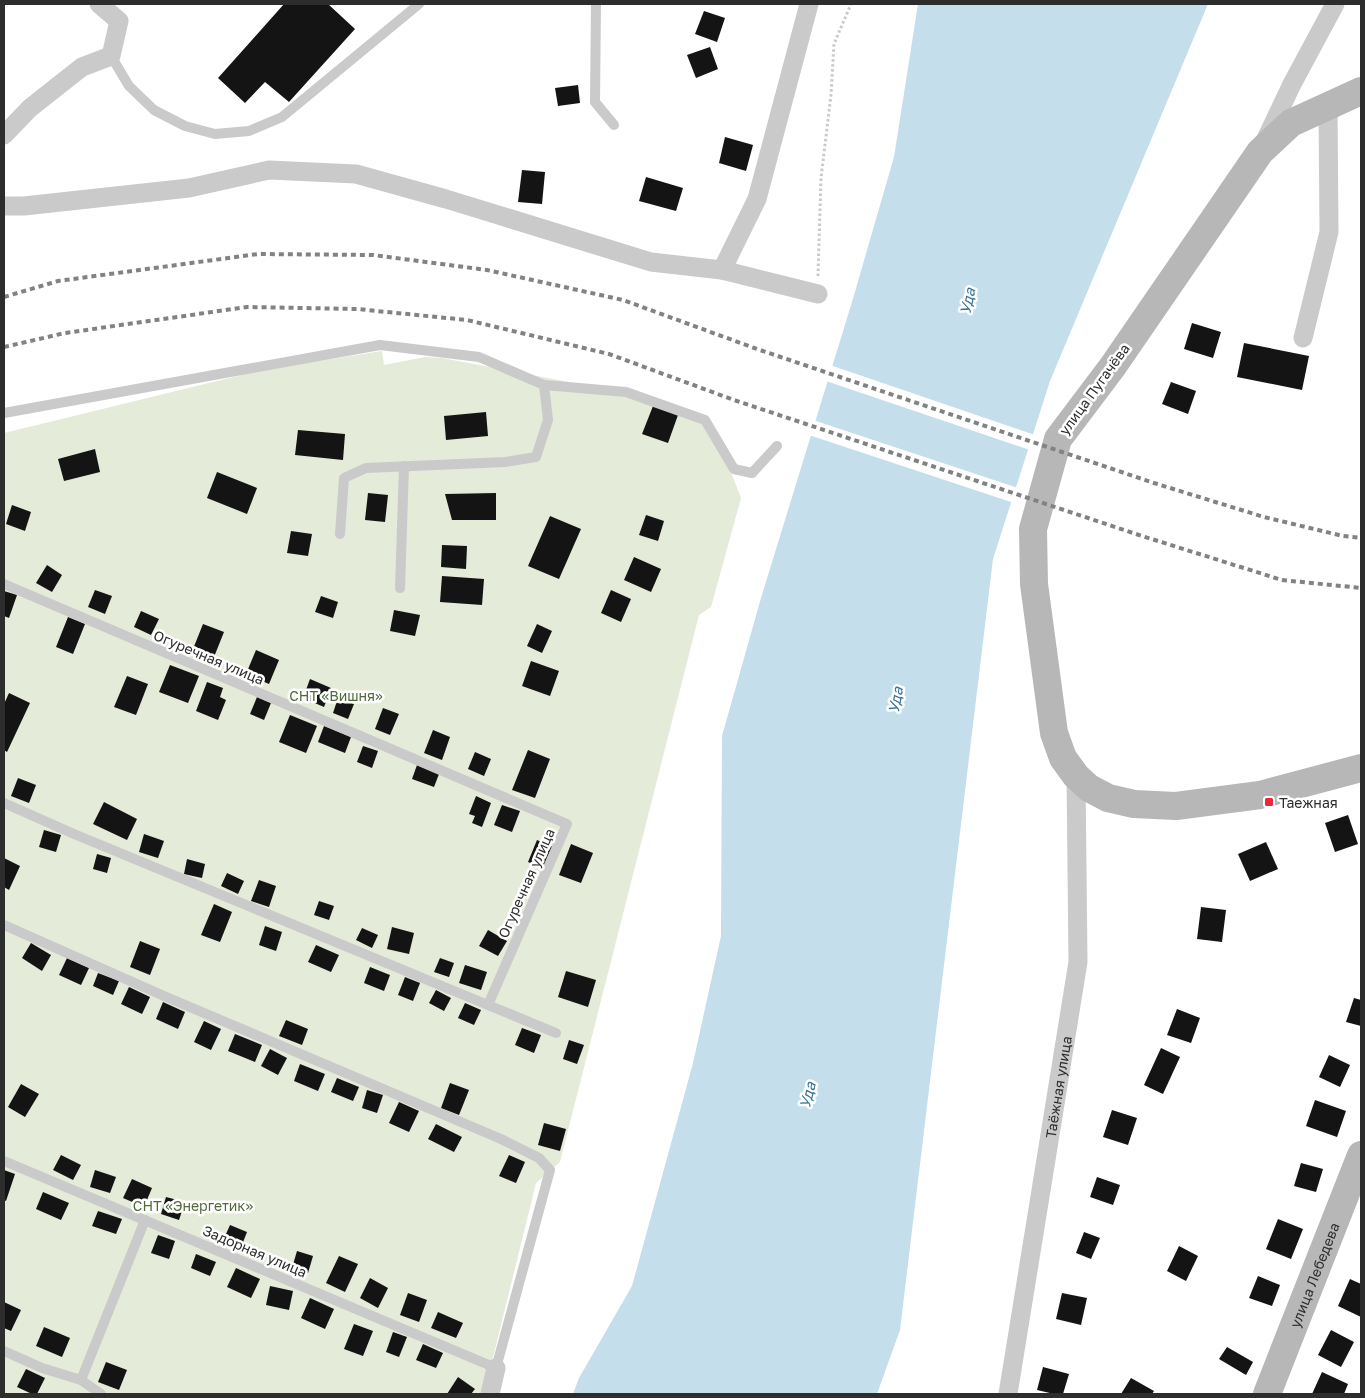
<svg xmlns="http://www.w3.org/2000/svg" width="1365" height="1398" font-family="'Golos Text',sans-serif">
<rect width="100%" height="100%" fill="#fff"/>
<!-- green -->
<path fill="#e4ebd9" d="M382,351L384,365L425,357L442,358L649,397L698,417L731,472L741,498L711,607L699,615L560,1162L536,1183L484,1394H4V433L262,370Z"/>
<!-- water -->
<path fill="#c4deec" d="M918,4H1208L1050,381L993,559L900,1330L877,1394H573L579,1378L632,1286L693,1063L721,936L722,736L761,598L852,302L894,157Z"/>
<!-- pier -->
<g fill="#fff">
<path d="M830,365L1035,435L1030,450L826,381Z"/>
<path d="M813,420L1018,488L1014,503L809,435Z"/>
</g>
<!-- building -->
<g fill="#141414">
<path d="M284,4H328L355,29L289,102L265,82L245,103L218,78Z"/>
<path d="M704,11L725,18L717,42L695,34Z"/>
<path d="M710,47L718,69L696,78L687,55Z"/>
<path d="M578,85L580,103L558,106L555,88Z"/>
<path d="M725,137L753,145L746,171L719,163Z"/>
<path d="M522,170L545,172L542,204L518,202Z"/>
<path d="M646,177L683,188L676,211L639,201Z"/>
<path d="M1192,323L1221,332L1213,358L1184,349Z"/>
<path d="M1244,343L1309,356L1302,390L1237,377Z"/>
<path d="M1171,382L1196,391L1188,414L1162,404Z"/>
<path d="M653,406L678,415L668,443L642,434Z"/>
<path d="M486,412L488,436L446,440L444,416Z"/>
<path d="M298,430L345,434L343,460L295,455Z"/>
<path d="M95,449L100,472L64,481L58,459Z"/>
<path d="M217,472L257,488L247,514L207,498Z"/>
<path d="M368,493L388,495L385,522L365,520Z"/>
<path d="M496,493V520H452L445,494Z"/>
<path d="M12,505L31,512L25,531L6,524Z"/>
<path d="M646,515L664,521L658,541L639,535Z"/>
<path d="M550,516L581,529L559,579L528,566Z"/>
<path d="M291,531L312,534L308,556L287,553Z"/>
<path d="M442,545L467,546L466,569L441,567Z"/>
<path d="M634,557L661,569L651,592L624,580Z"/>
<path d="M47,565L62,575L52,592L36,583Z"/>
<path d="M442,576L484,579L482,605L440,602Z"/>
<path d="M95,590L112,596L105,614L88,607Z"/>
<path d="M611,590L631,599L621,622L601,613Z"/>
<path d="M4,591L17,595L9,618L4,616Z"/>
<path d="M321,596L338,602L333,618L315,612Z"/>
<path d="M394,610L420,615L415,636L390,631Z"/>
<path d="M141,611L159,619L151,635L134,627Z"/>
<path d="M68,617L85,624L73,654L56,647Z"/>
<path d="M203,624L224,632L214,657L193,649Z"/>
<path d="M537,624L552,631L542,653L527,646Z"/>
<path d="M256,650L279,660L269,684L246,674Z"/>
<path d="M531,661L559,671L550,696L522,686Z"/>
<path d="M170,665L199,676L188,703L159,692Z"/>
<path d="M127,676L148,684L136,715L114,707Z"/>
<path d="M310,679L331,688L324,707L303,698Z"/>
<path d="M207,682L223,688L220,697L226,700L218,720L196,711Z"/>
<path d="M9,693L30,703L7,752L4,750V704Z"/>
<path d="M257,697L271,703L264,720L250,714Z"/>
<path d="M338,698L354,704L348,719L333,713Z"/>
<path d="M383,708L399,714L390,735L375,729Z"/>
<path d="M290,715L317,726L306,753L279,742Z"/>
<path d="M324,726L351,737L345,753L318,742Z"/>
<path d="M433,730L450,737L442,760L424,753Z"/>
<path d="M363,746L378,751L372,768L357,762Z"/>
<path d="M528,750L550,759L535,798L512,790Z"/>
<path d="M475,752L491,759L484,776L468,769Z"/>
<path d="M417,765L439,774L434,787L412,779Z"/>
<path d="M18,778L36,785L29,803L11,796Z"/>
<path d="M476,796L491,803L482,827L472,823L475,816L469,814Z"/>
<path d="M104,802L137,819L127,840L93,824Z"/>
<path d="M502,805L520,811L512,832L494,825Z"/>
<path d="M1348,815L1358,844L1335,852L1325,823Z"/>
<path d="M44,830L61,835L56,852L39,847Z"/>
<path d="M144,834L164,841L158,858L139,852Z"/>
<path d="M537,840L553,847L545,869L528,862Z"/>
<path d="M1266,842L1278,869L1250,881L1238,854Z"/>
<path d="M571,844L593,853L581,883L559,875Z"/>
<path d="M97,854L111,858L107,873L93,869Z"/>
<path d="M4,858L20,866L9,890L4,887Z"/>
<path d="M187,859L205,864L202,878L184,874Z"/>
<path d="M227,873L244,881L238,894L221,886Z"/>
<path d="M259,880L276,886L269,907L251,901Z"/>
<path d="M319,901L334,906L329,920L314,915Z"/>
<path d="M214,904L232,912L220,942L201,935Z"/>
<path d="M1201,907L1226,910L1222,942L1197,939Z"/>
<path d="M265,926L282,932L276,951L259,945Z"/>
<path d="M392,927L414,933L409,954L387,949Z"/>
<path d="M362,928L378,935L372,948L356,940Z"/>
<path d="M488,930L507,941L498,956L479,946Z"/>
<path d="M140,941L160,949L150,975L130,967Z"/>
<path d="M31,943L51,955L42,971L22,958Z"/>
<path d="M316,945L339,955L331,972L308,962Z"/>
<path d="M67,958L89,968L81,985L59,975Z"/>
<path d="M440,958L454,963L449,977L434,972Z"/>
<path d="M465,965L487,972L481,990L459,983Z"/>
<path d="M370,967L390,975L384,991L364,983Z"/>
<path d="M566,971L596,980L588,1007L558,997Z"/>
<path d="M98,973L119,981L113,995L93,986Z"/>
<path d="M405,977L420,983L413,1001L398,995Z"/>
<path d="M129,987L150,997L142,1014L121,1004Z"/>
<path d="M436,990L451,998L444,1011L429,1003Z"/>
<path d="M1354,998L1361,1000V1026L1346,1022Z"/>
<path d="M163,1002L185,1012L178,1029L156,1019Z"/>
<path d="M465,1003L481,1010L474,1025L458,1018Z"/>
<path d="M1177,1009L1200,1018L1191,1043L1167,1035Z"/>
<path d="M286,1020L308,1029L302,1045L279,1036Z"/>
<path d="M204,1021L221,1029L211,1050L194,1042Z"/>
<path d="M522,1028L541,1035L534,1053L515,1045Z"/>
<path d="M235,1034L262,1045L255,1062L228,1051Z"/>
<path d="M569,1040L584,1045L577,1064L563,1059Z"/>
<path d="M1161,1048L1180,1057L1163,1094L1144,1085Z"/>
<path d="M270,1049L287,1058L278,1075L261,1066Z"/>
<path d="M1329,1055L1350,1065L1340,1087L1319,1077Z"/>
<path d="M300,1064L325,1074L318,1091L294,1081Z"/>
<path d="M337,1078L359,1087L353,1101L331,1092Z"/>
<path d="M450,1083L469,1090L459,1115L441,1108Z"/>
<path d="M21,1084L39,1094L25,1117L8,1107Z"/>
<path d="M367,1090L383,1095L377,1113L362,1108Z"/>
<path d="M1315,1100L1346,1111L1337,1137L1306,1126Z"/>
<path d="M399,1102L419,1111L409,1132L389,1123Z"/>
<path d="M1112,1110L1137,1118L1128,1145L1103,1137Z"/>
<path d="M544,1123L566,1129L560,1151L538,1145Z"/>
<path d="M436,1124L462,1137L454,1152L428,1139Z"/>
<path d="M61,1155L81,1165L73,1180L53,1170Z"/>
<path d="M509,1155L525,1162L516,1183L499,1176Z"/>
<path d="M1301,1163L1323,1169L1316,1192L1294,1186Z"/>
<path d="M4,1170L15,1174L6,1201L4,1200Z"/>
<path d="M95,1170L116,1177L110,1193L90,1187Z"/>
<path d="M1097,1177L1120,1185L1113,1205L1090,1197Z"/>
<path d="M132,1179L152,1188L144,1207L123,1198Z"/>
<path d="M43,1192L69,1203L61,1220L36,1209Z"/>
<path d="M166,1197L185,1202L179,1220L161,1214Z"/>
<path d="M98,1211L122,1219L116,1234L92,1226Z"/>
<path d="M1278,1219L1303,1229L1291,1259L1266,1249Z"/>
<path d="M230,1225L247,1232L240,1250L222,1243Z"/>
<path d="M1084,1232L1100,1238L1091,1259L1076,1253Z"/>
<path d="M158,1235L175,1241L169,1259L151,1253Z"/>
<path d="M1179,1246L1198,1256L1186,1281L1167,1271Z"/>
<path d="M297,1251L313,1256L308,1273L292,1268Z"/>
<path d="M196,1254L216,1262L210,1276L191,1268Z"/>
<path d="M339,1256L358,1264L345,1292L326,1283Z"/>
<path d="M236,1268L260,1279L251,1298L227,1287Z"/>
<path d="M1258,1276L1280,1285L1272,1306L1249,1298Z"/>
<path d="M370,1278L388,1288L378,1308L360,1298Z"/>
<path d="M1350,1279L1361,1284V1317L1338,1306Z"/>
<path d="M270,1286L293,1291L289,1310L266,1305Z"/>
<path d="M408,1293L427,1300L419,1322L400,1315Z"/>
<path d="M1062,1293L1087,1298L1081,1325L1056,1319Z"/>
<path d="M310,1298L334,1309L325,1329L301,1318Z"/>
<path d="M4,1302L21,1310L11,1331L4,1328Z"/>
<path d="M438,1312L463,1323L456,1338L431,1328Z"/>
<path d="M354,1324L373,1331L363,1356L344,1349Z"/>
<path d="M44,1327L70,1338L62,1357L36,1346Z"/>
<path d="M1331,1330L1354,1342L1341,1367L1318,1355Z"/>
<path d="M393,1332L407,1337L399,1357L386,1352Z"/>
<path d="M423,1344L443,1353L436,1368L416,1360Z"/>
<path d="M1227,1347L1253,1362L1246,1375L1219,1359Z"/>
<path d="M106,1362L127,1370L119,1390L98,1382Z"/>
<path d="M1043,1367L1069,1374L1063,1394H1054L1037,1390Z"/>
<path d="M26,1369L45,1378L37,1394H32L17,1387Z"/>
<path d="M1322,1372L1348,1384L1344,1394H1312Z"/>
<path d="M458,1377L475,1389L471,1394H447Z"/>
<path d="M1131,1378L1154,1391L1152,1394H1121Z"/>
</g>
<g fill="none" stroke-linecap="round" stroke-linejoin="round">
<!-- path -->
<path stroke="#cacaca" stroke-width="3" stroke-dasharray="2.5 2.5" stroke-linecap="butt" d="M818,276L821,178L831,95L834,44L851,4"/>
<!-- lane -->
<g stroke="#cacaca" stroke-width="10">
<path d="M596,4L595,102L614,125"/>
<path d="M111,56L129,86L154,110L185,126L215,134L249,131L282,117L419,4"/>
<path d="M544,385L626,392L705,420L734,469L752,473L777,446"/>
<path d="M4,413L380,345L479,357L544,385L548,420L536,457L505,462L366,468L344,478L340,534"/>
<path d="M4,584L567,824L488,1005L74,834L4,803"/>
<path d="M400,588L404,466"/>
<path d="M4,925L164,996L501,1139L539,1158L550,1170L496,1368L4,1161"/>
<path d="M488,1005L556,1033"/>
<path d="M4,1351L42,1368L81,1380L101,1394"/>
<path d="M81,1380L145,1220"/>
</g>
<!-- street -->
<g stroke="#cacaca" stroke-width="19">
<path d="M4,135L30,108L82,67L111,56L119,21L99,4"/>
<path d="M1265,141L1292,84L1335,4"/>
<path d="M4,206H24L189,188L269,170L356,174L446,199L651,262L722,270L818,294"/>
<path d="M722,270L757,199L809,4"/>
<path d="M1303,338L1329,232L1328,107"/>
<path d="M490,1394L496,1368"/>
<path id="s1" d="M1008,1394L1078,962L1076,776"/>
</g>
<!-- secondary -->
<g stroke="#b7b7b7" stroke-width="28">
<path d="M1361,91L1291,123L1260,152L1113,366L1058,439L1033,529L1034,584L1054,733L1063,758L1076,776L1089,788L1108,798L1134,804L1176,806L1260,795L1361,768"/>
<path id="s2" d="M1267,1394L1361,1155"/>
</g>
<!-- rail -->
<g stroke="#828282" stroke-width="4" stroke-dasharray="5 4" stroke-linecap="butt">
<path d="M4,297L58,281L258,254L373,255L487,270L623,300L757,349L1154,483L1264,517L1343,536L1361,538"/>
<path d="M4,347L65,333L247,307L357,309L467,320L609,354L734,400L1142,536L1282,580L1361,588"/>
</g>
</g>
<!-- markers -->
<rect fill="#ed263b" stroke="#fff" stroke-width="2" x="1264" y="797" width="10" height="10" rx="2.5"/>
<g text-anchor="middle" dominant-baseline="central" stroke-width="5" stroke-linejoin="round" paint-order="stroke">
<!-- street labels -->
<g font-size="14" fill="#2d2d2d" stroke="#fff">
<text transform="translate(1094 389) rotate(-54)">улица Пугачёва</text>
<text transform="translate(209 657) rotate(23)">Огуречная улица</text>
<text transform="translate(526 883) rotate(-66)">Огуречная улица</text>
<text stroke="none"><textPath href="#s1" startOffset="311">Таёжная улица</textPath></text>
<text transform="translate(255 1251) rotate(23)">Задорная улица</text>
<text stroke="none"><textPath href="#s2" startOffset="128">улица Лебедева</textPath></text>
</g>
<!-- park labels -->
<g font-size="14" fill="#516a39" stroke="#fff">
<text x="336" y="695">СНТ «Вишня»</text>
<text x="193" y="1205">СНТ «Энергетик»</text>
</g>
<!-- poi labels -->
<g font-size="14" fill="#2d2d2d" stroke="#fff" text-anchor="start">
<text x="1279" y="802">Таежная</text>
</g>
<!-- water labels -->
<g font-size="15" font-style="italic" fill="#387292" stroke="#fff">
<text transform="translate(967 301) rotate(-78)">Уда</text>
<text transform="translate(895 700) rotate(-80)">Уда</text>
<text transform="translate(807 1095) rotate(-76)">Уда</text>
</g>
</g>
<!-- border -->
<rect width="1365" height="1398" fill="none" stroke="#2d2d2d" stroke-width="10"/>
</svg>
